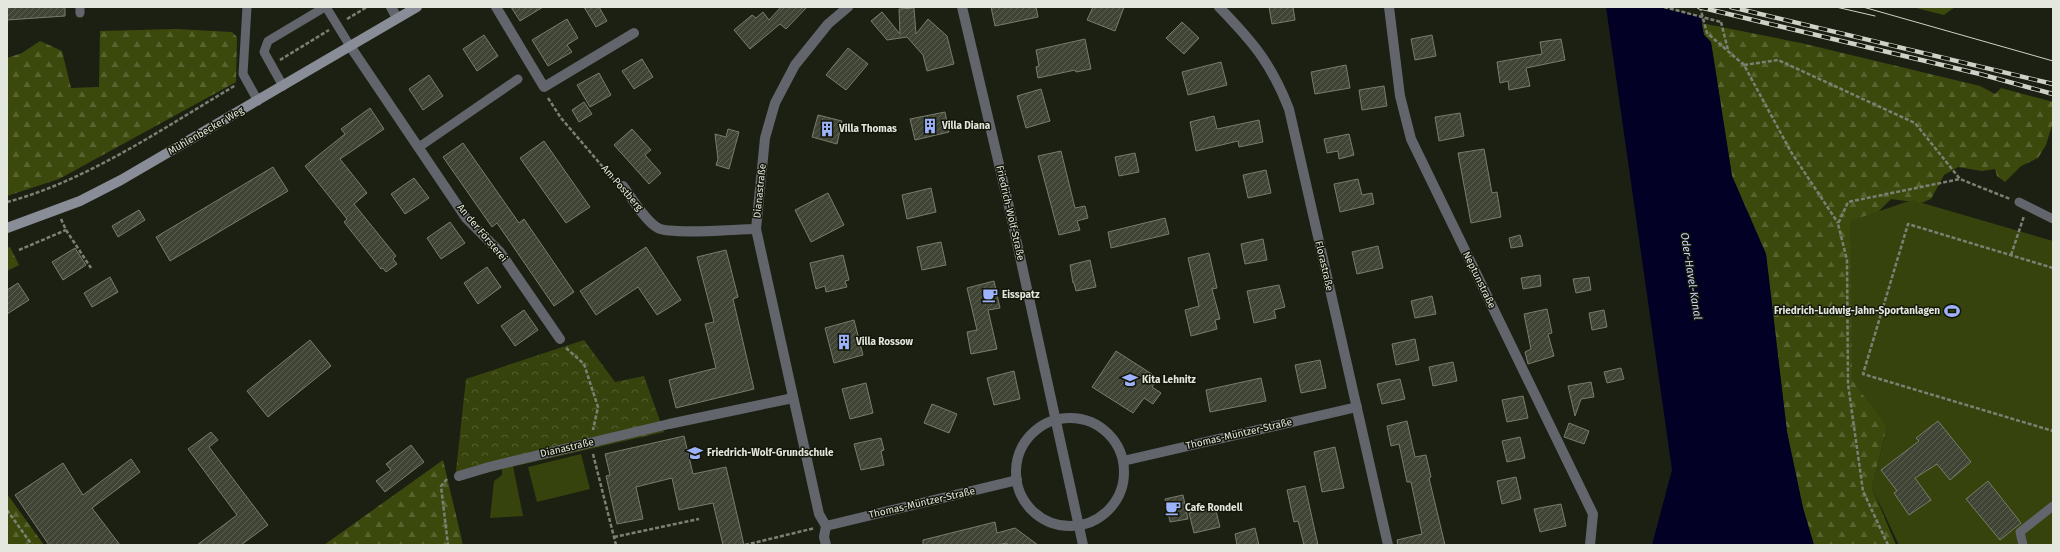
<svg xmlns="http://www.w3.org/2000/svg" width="2060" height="552" font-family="'Fira Sans',sans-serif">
<defs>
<pattern id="forest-firs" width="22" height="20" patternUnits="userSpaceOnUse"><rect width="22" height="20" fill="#3c490d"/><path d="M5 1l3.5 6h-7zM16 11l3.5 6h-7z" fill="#586330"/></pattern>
<pattern id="park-crowns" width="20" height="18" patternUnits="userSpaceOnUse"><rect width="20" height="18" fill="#37430d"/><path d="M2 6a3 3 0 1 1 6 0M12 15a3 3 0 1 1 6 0" fill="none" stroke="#545e30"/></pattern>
<pattern id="building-hatch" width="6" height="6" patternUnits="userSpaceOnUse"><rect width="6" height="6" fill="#3f4434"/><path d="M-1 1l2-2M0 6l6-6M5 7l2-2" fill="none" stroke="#5b5f51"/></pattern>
</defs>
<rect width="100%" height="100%" fill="#1c2012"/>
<!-- forest -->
<g fill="url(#forest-firs)">
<path d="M1912,7H1955L1944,15Z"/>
<path d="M1701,23L1801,43L1980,86L1995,94L2001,88L2053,102V122L2046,145L2038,158L2021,166L2005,182L1997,176L1995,169L1982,171L1958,167L1944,175L1931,199L1921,203L1891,199L1864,226L1887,427L1872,488L1896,545H1814L1803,508L1787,432L1766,254L1732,176L1711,42L1704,35Z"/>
<path d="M176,29L232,32L237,37L236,82L59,179L7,196V58L22,53L40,41L62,51L71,88L99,87L100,31Z"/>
<path d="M10,247L19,265L7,271V248Z"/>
<path d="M443,460L463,545H324Z"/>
<path d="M7,494L44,545H7Z"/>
</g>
<!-- park -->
<path fill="url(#park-crowns)" d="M584,340L615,382L644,376L664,432L455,480L466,379Z"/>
<!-- garden -->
<g fill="#37430d">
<path d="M1912,200L2053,241V545H1899L1872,488L1887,427L1852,380L1850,221Z"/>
<path d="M581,454L590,489L537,502L528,467Z"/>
<path d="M513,466L523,516L490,518L494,481L502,475V468Z"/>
</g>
<!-- water -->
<path fill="#020025" d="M1606,7H1699L1704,35L1711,42L1732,176L1766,254L1787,432L1803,508L1814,545H1652L1672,470Z"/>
<!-- pier -->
<path fill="#1c2012" d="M1659,7H1701L1702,17Z"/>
<!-- building -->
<g fill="url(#building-hatch)" stroke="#777c6b">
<path d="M7,7H65V16L7,20Z"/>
<path d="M511,7H543L520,21Z"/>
<path d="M584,7H599L607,21L596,27Z"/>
<path d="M781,7H807L786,29L780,24L750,49L734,30L752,15L756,18L763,12L769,20Z"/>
<path d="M991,7H1036L1038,17L995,26Z"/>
<path d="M1093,7H1124L1115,31L1087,20Z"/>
<path d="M1269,7H1293L1295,20L1272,24Z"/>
<path d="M914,8L916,34L928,19L947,36L954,64L927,71L923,55L907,37L887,40L871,21L882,12L900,34L899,9Z"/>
<path d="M567,19L578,38L567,45L572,52L548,66L532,40Z"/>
<path d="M1182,22L1199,38L1184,54L1166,38Z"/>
<path d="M484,35L498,56L477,71L463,49Z"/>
<path d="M1432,35L1436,56L1415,60L1411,39Z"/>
<path d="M1085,39L1091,69L1076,72L1075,70L1038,78L1036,67L1039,66L1036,50Z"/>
<path d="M1561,39L1565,60L1526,68L1530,86L1509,90L1508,81L1500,83L1497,62L1542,54L1540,42Z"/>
<path d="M848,48L868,64L846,90L826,75Z"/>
<path d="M642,59L653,77L634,89L622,71Z"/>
<path d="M1221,62L1227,85L1188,95L1182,72Z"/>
<path d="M1346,65L1350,88L1315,94L1311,72Z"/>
<path d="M599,73L611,95L590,107L577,85Z"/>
<path d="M429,75L443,96L423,110L409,89Z"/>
<path d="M1384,86L1387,106L1362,110L1359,90Z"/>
<path d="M1041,89L1050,121L1026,128L1017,96Z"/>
<path d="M584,102L592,114L579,122L572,110Z"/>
<path d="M370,108L384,129L340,159L367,193L354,204L396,256L393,259L397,264L386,272L383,268L381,269L344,222L347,219L305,166L345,134L341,129Z"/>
<path d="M945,112L949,132L915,140L910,119Z"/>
<path d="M1460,113L1464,136L1439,141L1435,117Z"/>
<path d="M818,115L842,121L837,144L812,137Z"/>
<path d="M1214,116L1217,129L1259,120L1263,142L1239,147L1238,141L1196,151L1190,122Z"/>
<path d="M632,129L651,150L645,155L661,173L649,184L614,145Z"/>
<path d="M728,129L739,132L729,169L716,165L718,159L715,134L726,137Z"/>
<path d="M1349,134L1354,155L1339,159L1338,151L1327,153L1324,139Z"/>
<path d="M544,141L590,207L566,223L520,158Z"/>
<path d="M463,143L519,223L524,219L574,292L554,306L497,223L492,227L443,157Z"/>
<path d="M1484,149L1492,193L1497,192L1501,217L1471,223L1458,153Z"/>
<path d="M1061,151L1075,208L1085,206L1088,218L1077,221L1080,230L1059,235L1038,156Z"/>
<path d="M1135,153L1139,172L1119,176L1115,157Z"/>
<path d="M273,167L288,191L170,261L156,237Z"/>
<path d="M1266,170L1271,193L1248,198L1243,175Z"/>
<path d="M414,178L429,198L405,214L391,194Z"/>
<path d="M1358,179L1362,195L1372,193L1374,204L1340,212L1334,184Z"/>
<path d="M931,188L936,212L907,219L902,195Z"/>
<path d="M828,193L844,225L811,242L795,210Z"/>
<path d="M139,210L145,220L118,237L112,226Z"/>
<path d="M1165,218L1169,234L1111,248L1108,232Z"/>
<path d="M450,222L465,243L441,259L427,238Z"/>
<path d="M1520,235L1523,246L1511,248L1509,238Z"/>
<path d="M1263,239L1267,260L1245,264L1241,244Z"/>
<path d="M941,242L946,265L922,270L917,247Z"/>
<path d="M1378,246L1383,268L1357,274L1352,252Z"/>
<path d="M646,247L681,300L657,315L638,287L596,315L580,291Z"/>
<path d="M75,248L86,265L63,280L52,262Z"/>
<path d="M726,250L738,297L733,299L754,389L676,408L669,380L716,368L705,324L714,322L697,257Z"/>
<path d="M1209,253L1217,288L1212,289L1220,319L1215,320L1217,329L1191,336L1185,310L1199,306L1188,258Z"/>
<path d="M843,255L849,280L845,281L847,287L826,292L825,286L816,289L810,263Z"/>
<path d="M1090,260L1096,287L1076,291L1074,283H1073L1070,265Z"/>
<path d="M487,267L501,287L478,304L464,283Z"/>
<path d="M1540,275L1541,286L1523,289L1521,278Z"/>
<path d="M110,277L118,292L92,307L84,293Z"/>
<path d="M1589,277L1591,290L1576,293L1573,279Z"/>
<path d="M994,281L1000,308L988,310L997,349L971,354L967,332L977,330L967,288Z"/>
<path d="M18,283L29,300L7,314V290Z"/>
<path d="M1279,285L1285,307L1274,310L1276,318L1254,323L1247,291Z"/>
<path d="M1432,296L1436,314L1415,318L1411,301Z"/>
<path d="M1547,309L1552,333L1548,334L1554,356L1528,364L1525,352L1531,349L1524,314Z"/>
<path d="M524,310L538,330L515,346L501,326Z"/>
<path d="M1604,310L1607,327L1592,330L1589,313Z"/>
<path d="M854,320L863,355L834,363L825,328Z"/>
<path d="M1415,339L1419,360L1396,365L1392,344Z"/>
<path d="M310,340L331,366L268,417L247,391Z"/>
<path d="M1116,351L1158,378L1152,387L1161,393L1153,404L1144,398L1133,413L1092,387Z"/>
<path d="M1320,360L1326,388L1301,393L1295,365Z"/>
<path d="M1453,362L1457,381L1433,386L1429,367Z"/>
<path d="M1621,368L1624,379L1607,383L1604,372Z"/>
<path d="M1014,371L1020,399L994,405L987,378Z"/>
<path d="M1261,378L1266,401L1210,412L1206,390Z"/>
<path d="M1400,379L1405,399L1382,404L1377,384Z"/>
<path d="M1591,382L1594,397L1581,399L1575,416L1568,386Z"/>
<path d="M866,383L873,413L850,419L842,389Z"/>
<path d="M1523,396L1528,418L1507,422L1502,400Z"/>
<path d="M932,404L957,414L949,433L924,423Z"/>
<path d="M1407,421L1415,457L1426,455L1431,477L1429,478L1445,545H1398L1397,540L1422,534L1411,482H1407L1399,444L1391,446L1387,426Z"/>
<path d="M1938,421L1971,462L1950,480L1937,464L1915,478L1931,500L1909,515L1894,493L1897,491L1881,470L1919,441L1916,438Z"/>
<path d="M1569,423L1589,431L1584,444L1564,437Z"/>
<path d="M211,432L218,440L209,447L268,525L241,545H197L237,515L188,449Z"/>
<path d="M684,436L693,474L726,467L744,545H723L713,503L679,510L672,478L636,487L643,519L617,524L606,476L610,475L605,454Z"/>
<path d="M1520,437L1525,458L1507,462L1502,441Z"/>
<path d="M881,438L884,450L881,451L884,465L861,470L854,444Z"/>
<path d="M411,445L424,462L385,492L376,481L391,470L386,464Z"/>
<path d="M1335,447L1344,488L1322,492L1314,452Z"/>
<path d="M131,459L140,472L92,508L120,545H49L15,495L63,463L83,495Z"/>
<path d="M1516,477L1521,499L1502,504L1497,481Z"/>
<path d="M1988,481L2021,523L2000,540L1966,499Z"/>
<path d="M1305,486L1318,545H1304L1298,521L1294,522L1287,490Z"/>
<path d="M1183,495L1188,519L1170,522L1165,499Z"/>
<path d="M1561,504L1566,526L1540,532L1534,509Z"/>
<path d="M1215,507L1220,527L1194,533L1189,513Z"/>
<path d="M995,522L997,533L1015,528L1038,545H1008L1007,543L997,545H923V540Z"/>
<path d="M1255,528L1259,545H1237L1235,534Z"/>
</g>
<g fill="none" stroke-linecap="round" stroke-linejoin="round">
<!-- path -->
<g stroke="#7c8074" stroke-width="2.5" stroke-dasharray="4 2" stroke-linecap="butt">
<path d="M1700,7L1707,33L1744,65L1791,152L1838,223"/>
<path d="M347,19L367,7"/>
<path d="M1721,22L1728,50"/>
<path d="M280,60L329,30"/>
<path d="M1744,65L1778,60L1915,123L1960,179L2010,199"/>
<path d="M548,98L561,118L614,180"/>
<path d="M7,202C87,181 165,127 236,85"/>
<path d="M61,219L66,230L91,268"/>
<path d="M19,250L66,230"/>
<path d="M2011,255L2024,216"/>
<path d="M2053,268L1908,224L1863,374L2053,431"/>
<path d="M566,348L584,364L598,407L593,430"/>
<path d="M593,454L616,545"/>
<path d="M447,479L441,486L448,545"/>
<path d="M7,510L32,545"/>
<path d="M614,537L699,519"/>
<path d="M745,545L815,528"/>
<path d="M1888,545L1863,491L1848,384L1847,260L1838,224L1848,202L1960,179"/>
</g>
<!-- service -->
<g stroke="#62656c" stroke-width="9">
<path d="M80,7V13"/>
<path d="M247,7L243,74L258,101"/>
<path d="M326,7L350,46"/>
<path d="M283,86L264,52L268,41L325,7"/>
<path d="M419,147L518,79"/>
<path d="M2019,202L2053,219"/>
<path d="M2023,545L2020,532L2053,506"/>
</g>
<!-- minor -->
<g stroke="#62656c" stroke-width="10">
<path d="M391,7L397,18"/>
<path d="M496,7L544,87L634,33"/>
<path d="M1219,7C1253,42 1271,63 1289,109L1388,545"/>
<path d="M1389,7L1400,96L1411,139L1593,514L1590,545"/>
<path d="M350,46L466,218L500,252L560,339"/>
<path d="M623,186C631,197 646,222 658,228C672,235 737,229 756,229"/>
<circle cx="1070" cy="472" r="54"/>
<path d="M1123,461L1357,407"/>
<path d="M459,476L489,467L669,424L793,398"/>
<path d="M826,526L1017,480"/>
<path d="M826,545L824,537L826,526L819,514L756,229L765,138L775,103L795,65L828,24L848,7"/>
</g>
<!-- tertiary -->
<path stroke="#62656c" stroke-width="10" d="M962,7L1010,211L1083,545"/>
<!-- secondary -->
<path stroke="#898d98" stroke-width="10" d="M7,228L80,201L121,180L417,7"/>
<!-- tram -->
<g stroke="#ced1c8" stroke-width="1">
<path d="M1836,7L1875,16"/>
<path d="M1863,7L2053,61"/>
</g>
<defs>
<g id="rail">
<path d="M1699,7L1980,74L2053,94"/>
<path d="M1731,7L2053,84"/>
</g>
</defs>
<!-- rail casing -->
<use href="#rail" stroke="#ced1c8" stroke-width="4.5"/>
<!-- rail -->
<use href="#rail" stroke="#131709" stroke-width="3" stroke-dasharray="9" stroke-linecap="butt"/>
<!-- path-bridge -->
<path stroke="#7c8074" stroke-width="2.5" stroke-dasharray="4 2" stroke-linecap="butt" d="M1664,7L1721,22"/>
</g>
<!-- icons -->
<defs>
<symbol id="building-bare" viewBox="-9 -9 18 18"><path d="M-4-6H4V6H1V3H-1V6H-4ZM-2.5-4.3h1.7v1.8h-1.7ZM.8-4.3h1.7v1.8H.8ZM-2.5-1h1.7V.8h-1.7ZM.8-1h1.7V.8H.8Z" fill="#9eb3fd" stroke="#131709" stroke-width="2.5" paint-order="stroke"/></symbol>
<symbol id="cafe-bare" viewBox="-9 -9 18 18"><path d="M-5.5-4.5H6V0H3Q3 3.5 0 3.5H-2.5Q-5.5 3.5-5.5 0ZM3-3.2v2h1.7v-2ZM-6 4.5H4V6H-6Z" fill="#9eb3fd" stroke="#131709" stroke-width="2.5" paint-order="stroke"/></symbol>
<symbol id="stadium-bare" viewBox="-9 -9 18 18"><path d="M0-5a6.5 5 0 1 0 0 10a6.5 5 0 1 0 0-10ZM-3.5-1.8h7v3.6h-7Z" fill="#9eb3fd" stroke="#131709" stroke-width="2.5" paint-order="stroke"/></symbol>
<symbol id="school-bare" viewBox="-9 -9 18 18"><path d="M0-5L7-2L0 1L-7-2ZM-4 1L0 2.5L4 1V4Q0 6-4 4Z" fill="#9eb3fd" stroke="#131709" stroke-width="2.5" paint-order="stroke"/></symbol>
</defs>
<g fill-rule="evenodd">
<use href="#building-bare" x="919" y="115" width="22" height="22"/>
<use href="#building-bare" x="816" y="118" width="22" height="22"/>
<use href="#cafe-bare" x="979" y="284" width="22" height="22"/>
<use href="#stadium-bare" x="1941" y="300" width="22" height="22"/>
<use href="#building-bare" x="833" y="331" width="22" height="22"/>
<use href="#school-bare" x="1119" y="369" width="22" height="22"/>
<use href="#school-bare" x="684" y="442" width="22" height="22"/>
<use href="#cafe-bare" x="1162" y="497" width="22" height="22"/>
</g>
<g text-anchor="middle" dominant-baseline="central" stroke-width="3" stroke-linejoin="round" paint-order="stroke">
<!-- poi labels -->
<g font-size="10" font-weight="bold" fill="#e4e7de" stroke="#131709" text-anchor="start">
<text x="942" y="126">Villa Diana</text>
<text x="839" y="129">Villa Thomas</text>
<text x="1002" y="295">Eisspatz</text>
<text x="1940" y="311" text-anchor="end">Friedrich-Ludwig-Jahn-Sportanlagen</text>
<text x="856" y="342">Villa Rossow</text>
<text x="1142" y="380">Kita Lehnitz</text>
<text x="707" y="453">Friedrich-Wolf-Grundschule</text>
<text x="1185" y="508">Cafe Rondell</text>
</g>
<!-- street labels -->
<g font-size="10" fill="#e4e7de" stroke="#131709">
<text transform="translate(206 131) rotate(-30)">Mühlenbecker Weg</text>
<text transform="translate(622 188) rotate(49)">Am Postberg</text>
<text transform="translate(760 191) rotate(-84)">Dianastraße</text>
<text transform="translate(1010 213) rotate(77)">Friedrich-Wolf-Straße</text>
<text transform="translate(482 233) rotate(50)">An der Försterei</text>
<text transform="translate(1324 266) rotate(77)">Florastraße</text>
<text transform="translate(1479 280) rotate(64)">Neptunstraße</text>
<text transform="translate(1239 434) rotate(-13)">Thomas-Müntzer-Straße</text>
<text transform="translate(567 448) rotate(-13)">Dianastraße</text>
<text transform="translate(922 503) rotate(-13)">Thomas-Müntzer-Straße</text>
</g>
<!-- water labels -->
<g font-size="11" font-style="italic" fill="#c9d4f9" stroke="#131709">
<text transform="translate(1691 276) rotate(81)">Oder-Havel-Kanal</text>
</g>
</g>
<!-- border -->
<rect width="2060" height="552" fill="none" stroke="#e4e7de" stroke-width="16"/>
</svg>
